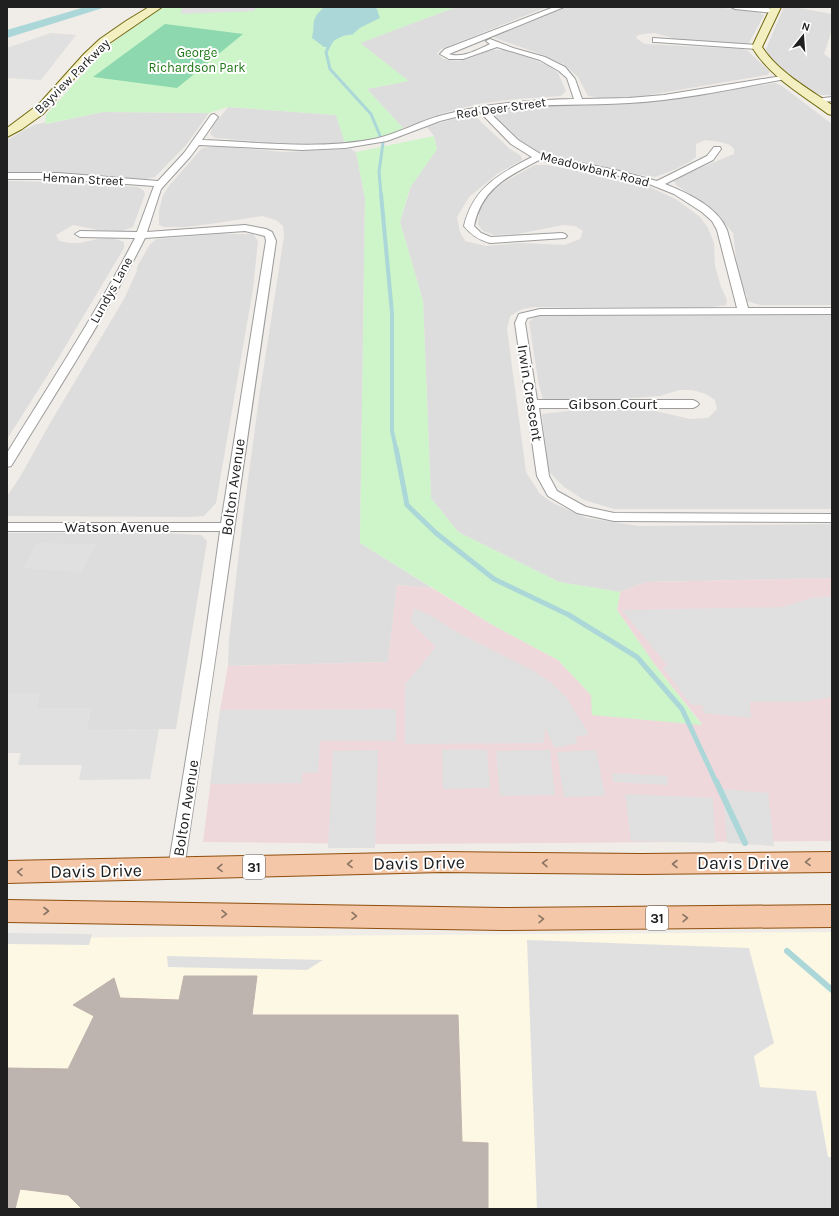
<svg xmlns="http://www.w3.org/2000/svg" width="839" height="1216" font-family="Karla,sans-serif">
<rect width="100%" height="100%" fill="#f0ece7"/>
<!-- residential -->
<g fill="#dedddd">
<path d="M456,7H547L441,49L437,53L443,59L458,61L471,58L491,50H505L525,56L549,66L558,73L566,91L561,96L516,99L477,104L440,114L403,128L367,89L408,81L359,43Z"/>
<path d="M567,7H715L757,12L764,15L749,43L743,44L679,40L655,33L643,34L636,36L637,39L645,44L742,49L748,51L770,72L767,75L637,97L602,98L588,96L578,77L563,64L546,56L495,38V35Z"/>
<path d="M784,7H793L832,14V29L824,54L832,60V95H821L813,92L769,58L766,49Z"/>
<path d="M775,83L782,86L832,124V305H760L747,301V296L741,283L737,266L733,233L720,218L706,205L676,185L674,181L681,176L734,154V149L730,145L721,142L705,140L696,144V157L691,161L676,169L655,177L641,175L541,155L525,145L492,115L491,110L499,108L524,106L642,103Z"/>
<path d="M228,107L336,115L345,143L305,145L215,138L210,134L213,126Z"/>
<path d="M103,112L209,113L186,145L155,177L146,179L88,175L7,173V140L19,133L34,125L46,122V124Z"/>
<path d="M460,117H474L478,119L510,149L521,156L522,160L497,174L469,197L457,217L460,232L465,241L486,246L520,243L565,245L580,239L583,231L575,226L563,225L518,234L494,235L483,231L478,225L479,213L485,200L492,189L535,165H547L589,173L648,186L677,200L700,217L708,228L714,243L715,266L721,287L727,300L726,305L712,307H534L522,309L510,316L507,329L526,472L540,494L553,503L587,518L639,526L832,524V578L646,582L620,592L559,582L458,532L431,498L423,301L400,222L411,186L437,149L434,136L427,127Z"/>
<path d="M216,146L284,152L351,149L356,152L365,198L360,543L432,588L397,585L388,662L228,666L229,640L243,517L259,398L284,236L283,226L276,220L262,216L210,224L185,227H164L159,225V211L163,195L169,186L202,148Z"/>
<path d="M7,181L64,182L138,187L143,190L145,194L133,227L122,231L98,230L73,225L56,235L59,241L69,243H80L98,239L113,238L124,242V248L56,362L7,439Z"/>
<path d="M219,234H253L258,241L253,289L216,503L204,516L188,517L7,516V496L20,477L49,425L124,299L137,271V267L150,244L157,239Z"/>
<path d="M832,315V509H614L584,500L564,487L548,471L542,414L576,410H633L655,411L690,419L708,418L717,409L715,400L706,394L692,390H679L660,396L618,399H543L539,386L529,322L536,316Z"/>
<path d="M7,533H164L201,535L207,541L176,729L86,730L91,708H36L40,693H7Z"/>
</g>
<!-- commercial -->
<path fill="#efd8db" d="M832,578V841L387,844L203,842L220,710L228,666L388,662L397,585L432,588L491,624L558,660L591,695L702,724L655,665L617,610L620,592L646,582Z"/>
<!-- education -->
<path fill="#fcf8e4" d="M832,932V1209H7V938Z"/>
<!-- park -->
<g fill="#cdf5c9">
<path d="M165,7H456L360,43L409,81L367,89L403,128L386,136L345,143L336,115L228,107L209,113L103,112L45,124L46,115L108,46L154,13Z"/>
<path d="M434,136L437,149L410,188L400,222L423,301L431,498L458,532L559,582L620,592L617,610L655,665L702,725L592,715L591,695L558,660L491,624L360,543L365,198L356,152Z"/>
</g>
<!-- pitch -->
<path fill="#8dd8ae" d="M165,24L243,34L177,88L93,77Z"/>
<!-- parking -->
<g fill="#e0e0e0">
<path d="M182,7H255V11L181,14Z"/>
<path d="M51,33L76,35L41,80L7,78V48Z"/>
<path d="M36,543L97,544L81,572L23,568Z"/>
<path d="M832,596V697L803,702H750L751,718L704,713L702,705H691L663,668L667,665L622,610L783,607L811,598Z"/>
<path d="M414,608L432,616L455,631L534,671L553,684L566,697L589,734L575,737L578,743L555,748L545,728L544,743L405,744V684L436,647L410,622Z"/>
<path d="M40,693L36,708H91L86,730L159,729L150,779L79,780L82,765H18L21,753H7V693Z"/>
<path d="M396,709V741H320L318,773H302V783L210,784L220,710Z"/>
<path d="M378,750L375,848H328L333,751Z"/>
<path d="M442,750H487L490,788L443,789Z"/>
<path d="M550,750L555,795L500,796L496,751Z"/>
<path d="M596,750L605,796L564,797L557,752Z"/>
<path d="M612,773L667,776L668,785L613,782Z"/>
<path d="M723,789L768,793L774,846L727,843Z"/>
<path d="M625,794L713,798L715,843L631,841Z"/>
<path d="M7,933L92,934L89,945L7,944Z"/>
<path d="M527,940L749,948L774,1043L754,1056L760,1087L816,1091L828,1157H832V1209H537Z"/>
<path d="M167,956L323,960L307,970L168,967Z"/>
</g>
<!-- water -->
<g fill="#acd7d9">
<path d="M85,7H106L7,38V30Z"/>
<path d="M324,7H373L377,9L380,18L335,40L328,47H324L312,38C316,22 309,21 324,7Z"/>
</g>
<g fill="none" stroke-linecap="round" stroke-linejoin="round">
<!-- stream-far3 -->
<g stroke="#acd7d9" stroke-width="3">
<path d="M344,34L352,33L361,25"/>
<path d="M331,42L326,52L330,69L371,114L383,143L379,172L381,195"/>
</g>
<!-- stream-far2 -->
<path stroke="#acd7d9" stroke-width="4" d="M381,194L392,313V431L396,449"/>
<!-- stream-far1 -->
<path stroke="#acd7d9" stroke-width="5" d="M396,448L407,505L436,533L494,579L569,615L637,657L682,709L716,782"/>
<!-- stream -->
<g stroke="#acd7d9" stroke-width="6">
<path d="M716,781L745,843"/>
<path d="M787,951L832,990"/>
</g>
</g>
<!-- building -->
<path fill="#bdb4b0" stroke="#c0b1ab" d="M184,976H257L252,1015H458L462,1142L488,1143V1209H82L68,1195L20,1189L15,1209H7V1068L68,1069L94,1016L73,1005L114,978L120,998L179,1000Z"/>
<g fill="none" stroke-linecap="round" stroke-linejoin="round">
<defs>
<g id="street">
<path d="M554,7H564L449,54C462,59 479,49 490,44L486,41L490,39L513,48L545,57L565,67L575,79L582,99L629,98L664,95L788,75L789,77L785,79C733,89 682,100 629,103C581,106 534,103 487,110L518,140L542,155L615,170L657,181L707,156L714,147H720L721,149L713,160L665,184C687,193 717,206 727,230L748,308H832V314L540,315L527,318L525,323L537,400H693L697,402L699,404L697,406L693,408H539L549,476L557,491L586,507L614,513L832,514V522L614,521L577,513L548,496L537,476L515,323L519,314L540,309L737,308L717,230L712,221L702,212L674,194L644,182L615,175L539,160C507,177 482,188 474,226L481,233L491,237L562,233L565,234L567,236L565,238L490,243C479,240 471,235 464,226C473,188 499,174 532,157L511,144L479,111L440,121L387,141L345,148L302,150L199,145L190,157L161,189L147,232L245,225L266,229L272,232L276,241C245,450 216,660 184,869L182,874L176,876L170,874L168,869L202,661L220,531H7V523H221L266,241L265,236L245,231L145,238C106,316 58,389 13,463L11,466L7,467V453C51,382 97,312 135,238L80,237L75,234L80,231L137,232L154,186L58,179H7V173H58L158,181L184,153L211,115L214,114L218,117L202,140C259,142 318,150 374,139C398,134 419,121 443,115C486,103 530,100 574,99L567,78L559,71L540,60L497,47L463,59H449L440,54L445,49Z"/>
<path d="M731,7C742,7 768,5 777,11L773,13L735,9Z"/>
<path d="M653,38L757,45L761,47L757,49L656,42H653Z"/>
<path d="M832,97V101L816,103L812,101L816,99Z"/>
</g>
<g id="secondary">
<path d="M149,7H162L108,44L92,58L43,114L22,129L7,137V128L39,104L84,54L100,39L126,21Z"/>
<path d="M771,7H781L762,47C778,72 809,89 832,105V115L828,114C801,94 769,76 752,47Z"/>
</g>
<g id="primary">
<path d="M442,852L642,854L832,852V872L642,874L442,872L7,883V861Z"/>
<path d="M7,900L502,908L832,905V927L502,930L7,922Z"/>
</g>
</defs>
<!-- street casing -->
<use href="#street" stroke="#9d9d9d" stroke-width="2"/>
<!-- secondary casing -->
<use href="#secondary" stroke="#706a0f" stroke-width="2"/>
<!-- primary casing -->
<use href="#primary" stroke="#8f4f0d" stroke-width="2"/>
<!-- street -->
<use href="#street" fill="#fff" fill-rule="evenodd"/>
<!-- secondary -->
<use href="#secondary" fill="#f4efc1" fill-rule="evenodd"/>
<!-- primary -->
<use href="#primary" fill="#f4c7a8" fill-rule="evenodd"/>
</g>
<!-- one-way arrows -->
<defs><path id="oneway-chevron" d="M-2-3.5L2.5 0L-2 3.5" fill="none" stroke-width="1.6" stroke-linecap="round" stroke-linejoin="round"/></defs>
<g stroke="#8a7464">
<use href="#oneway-chevron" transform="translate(808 862) rotate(179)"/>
<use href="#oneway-chevron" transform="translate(545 863) rotate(-179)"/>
<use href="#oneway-chevron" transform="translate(350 864) rotate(178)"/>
<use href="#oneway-chevron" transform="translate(675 864) rotate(180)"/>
<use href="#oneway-chevron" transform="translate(220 868) rotate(178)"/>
<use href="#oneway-chevron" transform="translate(20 872) rotate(-179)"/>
<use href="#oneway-chevron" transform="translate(46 911)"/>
<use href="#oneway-chevron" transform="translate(224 914) rotate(1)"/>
<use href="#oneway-chevron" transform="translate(354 916) rotate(1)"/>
<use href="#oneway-chevron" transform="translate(685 918) rotate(-1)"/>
<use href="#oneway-chevron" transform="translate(541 919) rotate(-1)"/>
</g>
<g text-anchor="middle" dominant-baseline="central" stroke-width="4" stroke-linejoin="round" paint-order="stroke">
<!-- far-park labels -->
<g font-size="13" fill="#1e7716" stroke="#fff">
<text x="197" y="52">George<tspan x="197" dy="15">Richardson Park</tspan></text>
</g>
<!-- far-street labels -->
<g font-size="13" fill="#202020" stroke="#fff">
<text transform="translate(72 76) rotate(-45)">Bayview Parkway</text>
<text transform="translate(501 108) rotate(-8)">Red Deer Street</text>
<text transform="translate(595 169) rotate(14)">Meadowbank Road</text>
<text transform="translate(83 179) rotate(3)">Heman Street</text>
<text transform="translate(111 290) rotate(-61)">Lundys Lane</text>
</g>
<!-- shield labels -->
<g fill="#fff" stroke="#636363" stroke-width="1">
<rect x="243" y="855" width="22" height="24" rx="3"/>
<rect x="646" y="906" width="22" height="24" rx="3"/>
</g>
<g font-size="14" font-weight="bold" fill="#202020">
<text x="254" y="867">31</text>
<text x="657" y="918">31</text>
</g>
<!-- street labels -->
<g font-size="15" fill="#202020" stroke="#fff">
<text transform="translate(530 393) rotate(81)">Irwin Crescent</text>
<text x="613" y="404">Gibson Court</text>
<text transform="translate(233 487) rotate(-82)">Bolton Avenue</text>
<text x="117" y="527">Watson Avenue</text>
<text transform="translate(186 808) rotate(-81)">Bolton Avenue</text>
</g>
<!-- near-street labels -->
<g font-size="18" fill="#202020" stroke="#fff">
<text transform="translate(419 863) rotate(-1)">Davis Drive</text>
<text x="743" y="863">Davis Drive</text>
<text transform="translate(96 871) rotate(-1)">Davis Drive</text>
</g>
</g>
<!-- border -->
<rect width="839" height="1216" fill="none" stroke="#202020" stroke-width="16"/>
<!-- north arrow -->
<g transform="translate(803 36) rotate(17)" stroke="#ffffff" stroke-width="3" paint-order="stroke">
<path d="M0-3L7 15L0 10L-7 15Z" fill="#202020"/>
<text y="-6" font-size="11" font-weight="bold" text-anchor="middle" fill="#202020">N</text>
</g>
</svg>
